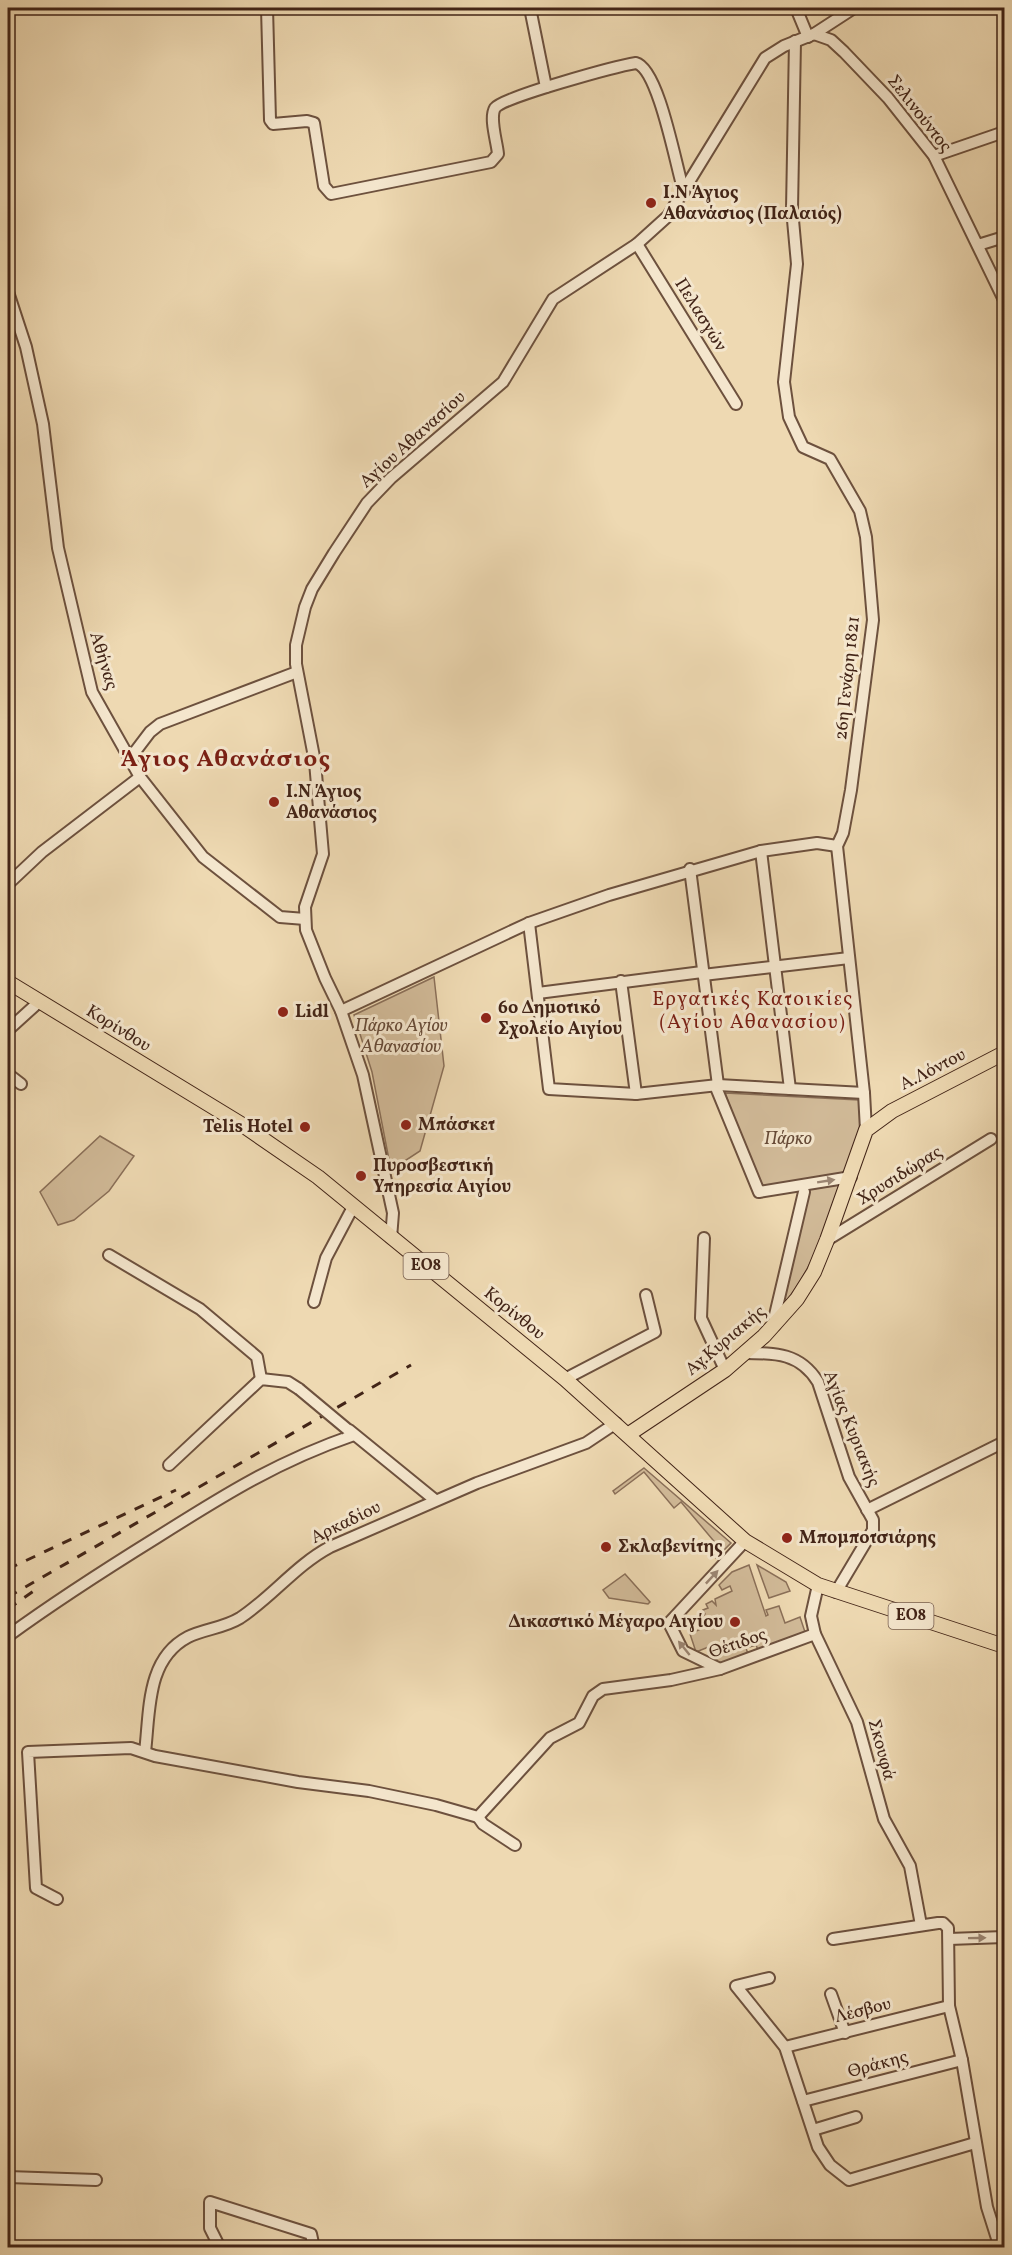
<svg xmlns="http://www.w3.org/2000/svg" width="1012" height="2255" font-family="Vollkorn,serif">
<rect width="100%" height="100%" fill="#eed9b2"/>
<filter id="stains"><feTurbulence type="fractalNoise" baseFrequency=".00333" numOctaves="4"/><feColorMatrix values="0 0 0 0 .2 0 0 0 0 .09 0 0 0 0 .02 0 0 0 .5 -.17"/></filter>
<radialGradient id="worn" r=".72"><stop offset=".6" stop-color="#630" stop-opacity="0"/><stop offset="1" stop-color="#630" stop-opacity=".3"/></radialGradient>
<!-- green -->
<g fill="#d1ba98" stroke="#8a6f58" stroke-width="1.5">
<path d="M434,977L444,1066L420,1151L391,1170L372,1072L354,1015Z"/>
<path d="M725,1093L859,1100L861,1127L847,1173L760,1187Z"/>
<path d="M100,1136L134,1156L109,1191L74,1220L58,1225L40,1192Z"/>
<path d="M842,1184C825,1227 812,1272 782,1306L807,1190Z"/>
<path d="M644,1468L731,1543L716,1558L712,1552L718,1546L681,1502L674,1508L644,1472L615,1494L613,1491Z"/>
<path d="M749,1565L766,1616L768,1615L766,1610L779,1606L785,1623L800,1617L805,1632L758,1650L756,1645L746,1648L748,1654L719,1665L711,1646L696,1652L690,1634L705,1627L701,1619L705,1614L703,1610L708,1608L706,1604L712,1601L716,1605L715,1599L732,1591L730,1586L722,1590L719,1585L732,1572Z"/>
<path d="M757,1565L786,1582L790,1591L769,1598Z"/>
<path d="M625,1574L650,1602L648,1604L609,1598L603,1590Z"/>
</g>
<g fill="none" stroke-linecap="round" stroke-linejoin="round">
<defs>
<g id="minor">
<path d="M267,8L270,120L273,124L307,121L314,123L324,186L331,194L491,162L498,154C497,142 489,118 495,108C503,97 617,66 636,63C659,69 676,167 684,192"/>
<path d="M530,8L546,87"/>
<path d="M796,8L808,37"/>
<path d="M814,34L831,40L844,52L888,98L934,156L1004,300"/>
<path d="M795,41L792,209L797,264L784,382L789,417L803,447L830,459L860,511L866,537L873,620L851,790L843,833L837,846L864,1093L866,1130"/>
<path d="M934,156L1004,132"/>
<path d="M637,244L736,404"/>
<path d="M978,245L1004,237"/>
<path d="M8,292L26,347L43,424L58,548L92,692L140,777L203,857L280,917L305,919"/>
<path d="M131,757L150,732L160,724L297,672"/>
<path d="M761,851L790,1089"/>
<path d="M690,869L718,1085"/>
<path d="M8,884L42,852L140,777"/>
<path d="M529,923L549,1089L636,1094L718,1085L864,1093"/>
<path d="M703,975L849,958"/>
<path d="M621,981L636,1094"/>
<path d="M538,993L702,972"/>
<path d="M341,1011L529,923L609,895L761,851L817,843L837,846"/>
<path d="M8,1030L40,1001"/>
<path d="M8,1074L21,1084"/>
<path d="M715,1085L759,1192L851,1177"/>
<path d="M391,1238L393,1213L363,1075L341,1011L325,978L306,930L305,907L323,854L315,762L296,664V645L305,607L312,589L334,553L367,503L391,478L503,382L553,299L637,244L668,216L765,58L784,46L814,34L854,8"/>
<path d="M704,1238L701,1318L725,1370"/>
<path d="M827,1240L991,1139"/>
<path d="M109,1255L200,1309L257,1357L261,1379"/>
<path d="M314,1302L326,1258L353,1207"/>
<path d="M775,1325V1315L804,1192"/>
<path d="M745,1353C776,1353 800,1353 818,1382L849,1477L873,1520V1530L836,1592"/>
<path d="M565,1379L655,1332L646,1295"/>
<path d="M349,1430L435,1500"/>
<path d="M169,1465L261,1379L288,1382L299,1389"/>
<path d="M867,1510L1004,1442"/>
<path d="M818,1585L811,1616L815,1634L857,1722L884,1819L910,1866L921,1925"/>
<path d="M8,1636C56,1601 106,1569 156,1538C224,1495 278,1461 354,1435"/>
<path d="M720,1669L683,1651L669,1623L745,1541"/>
<path d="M145,1752C150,1711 146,1659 188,1637C204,1629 224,1628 240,1618C272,1597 296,1565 330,1547L477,1483L586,1443L616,1423"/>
<path d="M478,1817L483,1824L515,1845"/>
<path d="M57,1899L36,1888L28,1752L131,1748L155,1756L298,1782L369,1791L436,1805L478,1817L550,1738L579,1723L593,1696L603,1689L671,1680L720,1669L815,1634"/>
<path d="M833,1939L938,1923H943L948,1928L949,2006L962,2060L987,2207L1000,2248"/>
<path d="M949,1939L1004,1937"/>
<path d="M769,1978L736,1986L785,2047L818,2147L830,2165L849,2180L975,2143"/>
<path d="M831,1994L845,2033"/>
<path d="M785,2047L949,2006"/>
<path d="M803,2101L962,2060"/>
<path d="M813,2130L856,2117"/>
<path d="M8,2177L96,2180"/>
<path d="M220,2248L210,2228V2202L311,2234L314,2248"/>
</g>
<g id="major">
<path d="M8,982L241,1124L318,1177L565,1379L745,1541L818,1585L1004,1646"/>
<path d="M629,1434L725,1370L764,1336L797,1299L814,1272L827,1240L866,1130L892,1111L1004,1053"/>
</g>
</defs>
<!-- minor casing -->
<use href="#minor" stroke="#6d513e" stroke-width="14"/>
<!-- major casing -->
<use href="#major" stroke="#422417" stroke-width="16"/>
<!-- minor -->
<use href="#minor" stroke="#f4e6cd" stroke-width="10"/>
<!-- major -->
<use href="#major" stroke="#eed9b2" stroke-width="14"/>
<!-- rail -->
<g stroke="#422417" stroke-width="3" stroke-dasharray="10 10" stroke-linecap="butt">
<path d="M8,1569L176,1490"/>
<path d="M8,1597L411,1365"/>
<path d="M8,1609L38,1588"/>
</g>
<defs>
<path id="minor-bridge" d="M299,1389L347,1429"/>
</defs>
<!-- minor-bridge casing -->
<use href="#minor-bridge" stroke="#6d513e" stroke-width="14" stroke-linecap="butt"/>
<!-- minor-bridge -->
<use href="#minor-bridge" stroke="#f4e6cd" stroke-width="10"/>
</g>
<!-- one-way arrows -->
<defs><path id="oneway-solid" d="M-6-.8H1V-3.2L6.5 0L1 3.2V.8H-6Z" transform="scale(1.5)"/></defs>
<g fill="#9b8572">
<use href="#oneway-solid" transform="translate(826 1181) rotate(-9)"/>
<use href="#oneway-solid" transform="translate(712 1577) rotate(-47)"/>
<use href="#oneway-solid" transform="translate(684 1648) rotate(-129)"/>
<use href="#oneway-solid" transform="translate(977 1938) rotate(-1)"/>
</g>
<!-- markers -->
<g fill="#8f2418" stroke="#f4e6cd" stroke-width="2">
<circle cx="651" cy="203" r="6"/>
<circle cx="274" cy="802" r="6"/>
<circle cx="283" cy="1012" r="6"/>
<circle cx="486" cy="1018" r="6"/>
<circle cx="406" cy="1125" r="6"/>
<circle cx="305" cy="1127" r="6"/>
<circle cx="361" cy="1176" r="6"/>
<circle cx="787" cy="1538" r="6"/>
<circle cx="606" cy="1547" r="6"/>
<circle cx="735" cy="1622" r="6"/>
</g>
<g text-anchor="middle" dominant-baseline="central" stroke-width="6" stroke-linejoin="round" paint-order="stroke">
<!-- shield labels -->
<g fill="#f4e6cd" stroke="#775e4e" stroke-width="1.5">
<rect x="403.5" y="1253" width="45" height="26" rx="4.5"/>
<rect x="888.5" y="1603" width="45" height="26" rx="4.5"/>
</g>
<g font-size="16" font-weight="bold" fill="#422417">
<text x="426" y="1266">ΕΟ8</text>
<text x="911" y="1616">ΕΟ8</text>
</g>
<!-- street labels -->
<g font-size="18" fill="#422417" stroke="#f4e6cd">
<text transform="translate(919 114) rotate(52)">Σελινούντος</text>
<text transform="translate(700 315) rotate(58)">Πελασγών</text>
<text transform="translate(413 440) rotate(-42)">Αγίου Αθανασίου</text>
<text transform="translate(103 661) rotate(73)">Αθήνας</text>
<text transform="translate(848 678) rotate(-84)">26η Γενάρη 1821</text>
<text transform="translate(118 1029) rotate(32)">Κορίνθου</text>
<text transform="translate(933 1070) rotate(-27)">Α.Λόντου</text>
<text transform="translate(900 1176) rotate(-32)">Χρυσιδώρας</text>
<text transform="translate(514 1314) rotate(39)">Κορίνθου</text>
<text transform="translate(726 1341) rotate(-40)">Αγ.Κυριακής</text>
<text transform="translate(851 1429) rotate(68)">Αγίας Κυριακής</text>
<text transform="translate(346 1523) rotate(-26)">Αρκαδίου</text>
<text transform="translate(738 1644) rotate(-19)">Θέτιδος</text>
<text transform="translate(881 1750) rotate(75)">Σκουφά</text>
<text transform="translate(863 2011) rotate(-14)">Λέσβου</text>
<text transform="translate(878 2065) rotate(-15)">Θράκης</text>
</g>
<!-- poi labels -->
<g font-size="18" font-weight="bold" fill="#422417" stroke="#f4e6cd" text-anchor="start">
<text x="663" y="193">Ι.Ν Άγιος<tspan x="663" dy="21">Αθανάσιος (Παλαιός)</tspan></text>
<text x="286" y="792">Ι.Ν Άγιος<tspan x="286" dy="21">Αθανάσιος</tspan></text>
<text x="498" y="1008">6ο Δημοτικό<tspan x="498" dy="21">Σχολείο Αιγίου</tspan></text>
<text x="295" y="1012">Lidl</text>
<text x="418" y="1125">Μπάσκετ</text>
<text x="293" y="1127" text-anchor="end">Telis Hotel</text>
<text x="373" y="1166">Πυροσβεστική<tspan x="373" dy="21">Υπηρεσία Αιγίου</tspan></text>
<text x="799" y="1538">Μπομποτσιάρης</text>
<text x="618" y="1547">Σκλαβενίτης</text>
<text x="723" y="1622" text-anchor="end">Δικαστικό Μέγαρο Αιγίου</text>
</g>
<!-- park labels -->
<g font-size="18" font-style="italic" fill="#664a37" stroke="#f4e6cd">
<text x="401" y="1026">Πάρκο Αγίου<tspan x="401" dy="21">Αθανασίου</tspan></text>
<text x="788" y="1139">Πάρκο</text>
</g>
<!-- neighbourhood labels -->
<g font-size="20" letter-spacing="1.5" fill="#7a1f14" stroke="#f4e6cd">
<text x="753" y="1000">Εργατικές Κατοικίες<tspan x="753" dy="23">(Αγίου Αθανασίου)</tspan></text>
</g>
<!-- district labels -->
<g font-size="24" font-weight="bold" letter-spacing="1.5" fill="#7a1f14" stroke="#f4e6cd">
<text x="226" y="760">Άγιος Αθανάσιος</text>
</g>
</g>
<!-- margin -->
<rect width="1012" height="2255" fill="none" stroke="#eed9b2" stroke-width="30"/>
<rect x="9" y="9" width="994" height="2237" fill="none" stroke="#422417" stroke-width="3"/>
<rect x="15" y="15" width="982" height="2225" fill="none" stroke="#422417" stroke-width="1.5"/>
<rect width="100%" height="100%" filter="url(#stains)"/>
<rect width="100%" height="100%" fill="url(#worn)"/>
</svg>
